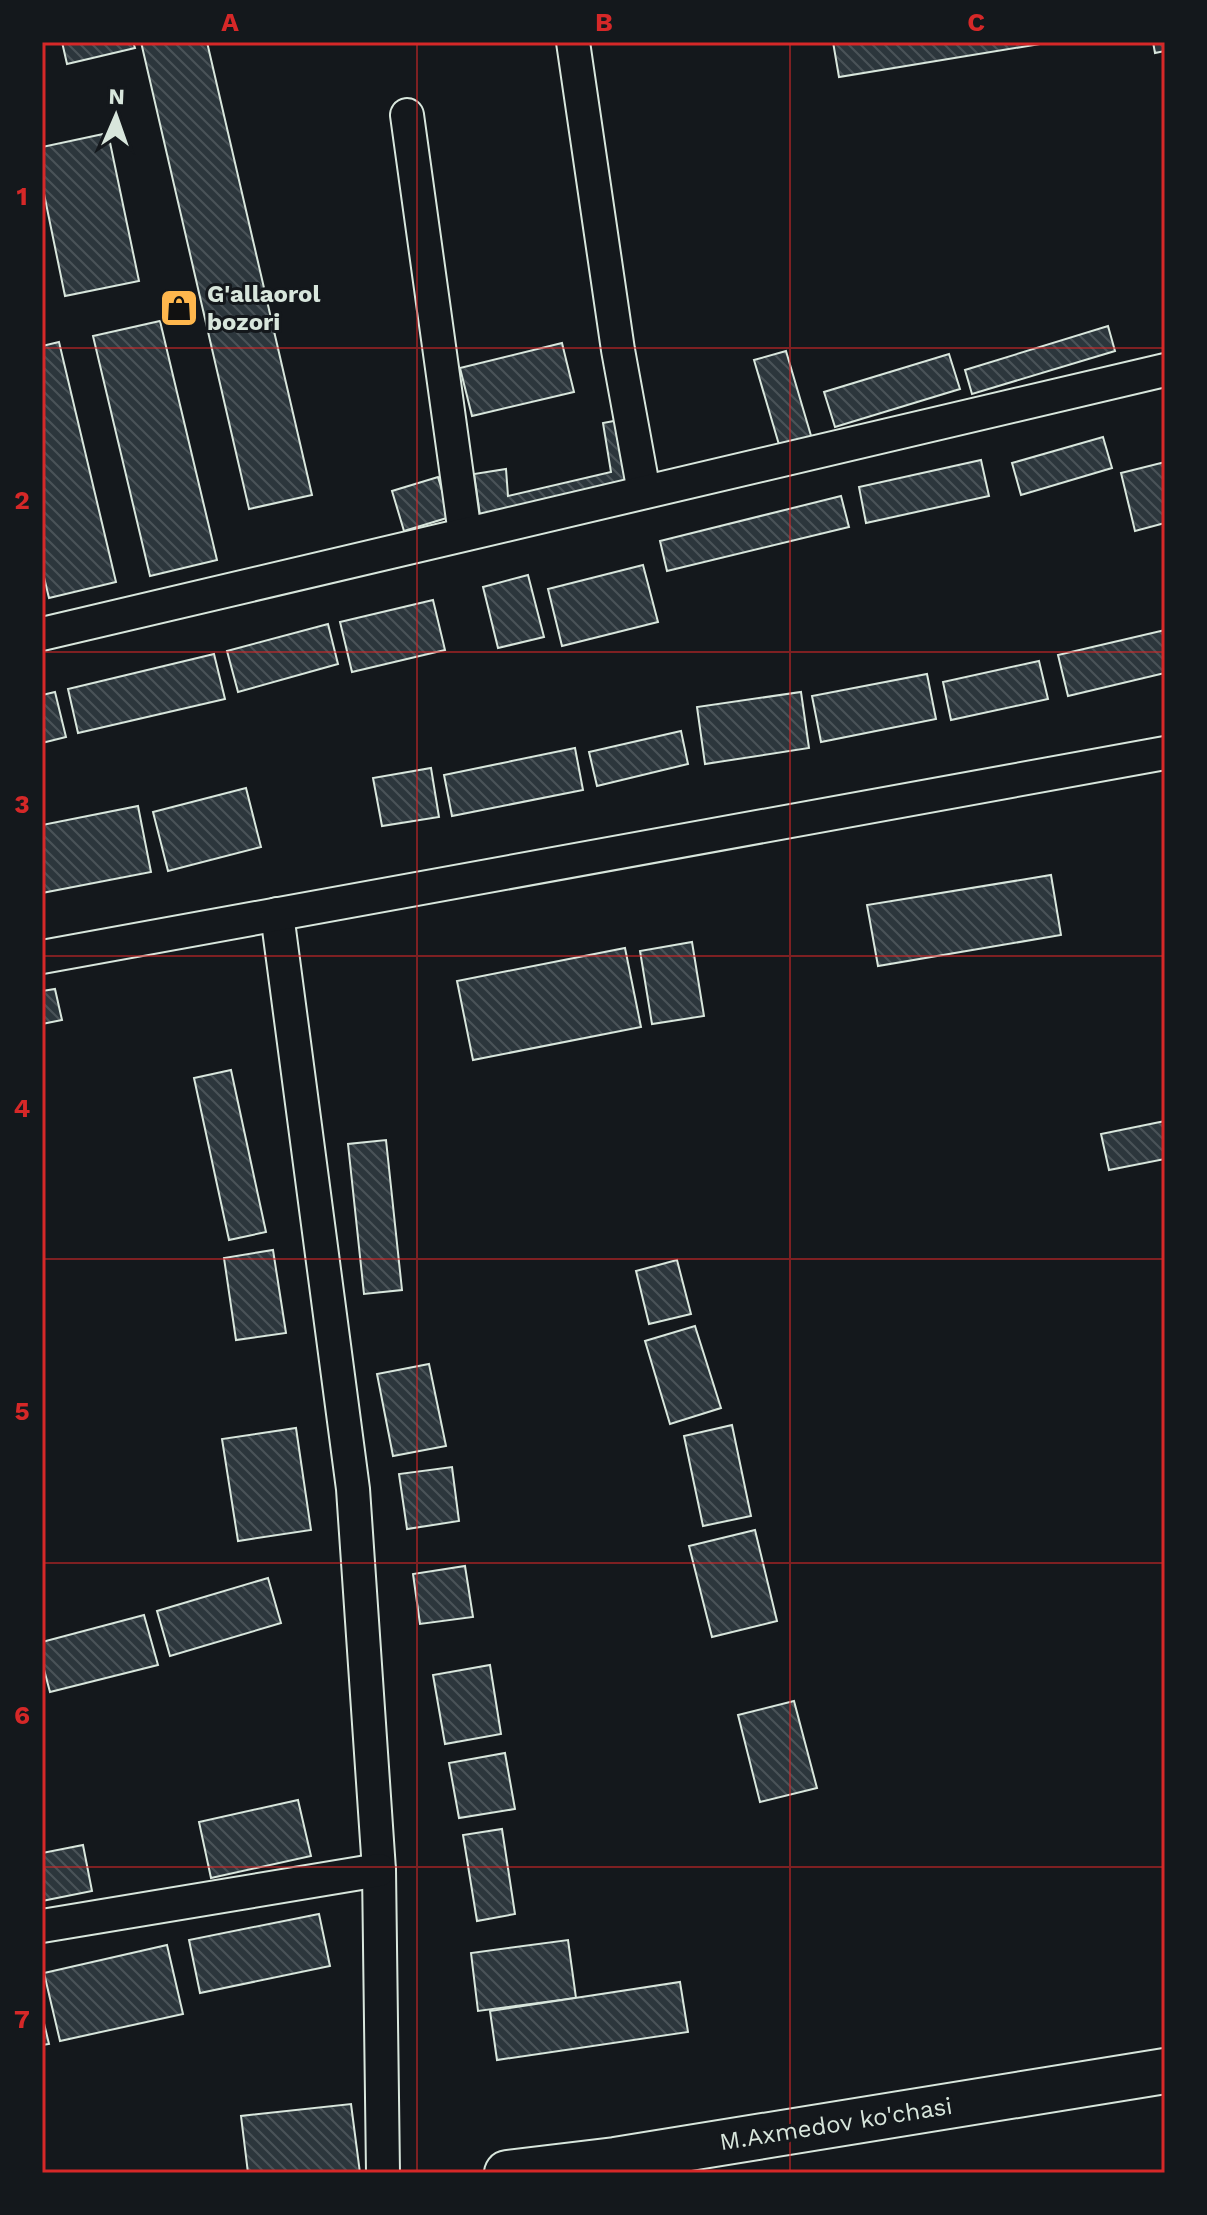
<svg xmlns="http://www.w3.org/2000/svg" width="1207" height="2215" font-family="'Work Sans',sans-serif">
<defs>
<pattern id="building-back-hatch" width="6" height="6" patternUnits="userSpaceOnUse" patternTransform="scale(2)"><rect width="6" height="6" fill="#2c363c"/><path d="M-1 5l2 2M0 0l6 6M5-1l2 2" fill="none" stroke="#4a5358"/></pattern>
</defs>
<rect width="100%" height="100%" fill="#14181c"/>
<!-- building -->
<g fill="url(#building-back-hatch)" stroke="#d8e6dc" stroke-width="2">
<path d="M62,42H133L135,48L67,64Z"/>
<path d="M141,42H207L312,495L249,509Z"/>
<path d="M833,42H1052L839,77Z"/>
<path d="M1153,42H1165V51L1155,53Z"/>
<path d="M108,133L139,281L65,296L42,184V147Z"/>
<path d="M160,321L217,560L150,576L93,336Z"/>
<path d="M1108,326L1115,351L972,394L965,370Z"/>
<path d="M59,342L116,582L49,598L42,569V346Z"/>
<path d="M562,343L574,392L472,416L460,368Z"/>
<path d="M786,351L812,439L780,448L754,360Z"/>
<path d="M949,354L960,389L835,427L824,392Z"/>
<path d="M619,420L626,487L481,522L474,474L506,469L508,496L611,472L603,423Z"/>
<path d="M1103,437L1112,468L1021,495L1012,463Z"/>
<path d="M981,460L989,496L866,523L859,487Z"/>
<path d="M1165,462V523L1135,531L1121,473Z"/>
<path d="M438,477L450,517L404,531L392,491Z"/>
<path d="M841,496L849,527L667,571L660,541Z"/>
<path d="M643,565L658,622L562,646L548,589Z"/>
<path d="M528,575L544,637L498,648L483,587Z"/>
<path d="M433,600L445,650L352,672L340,622Z"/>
<path d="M328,624L338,664L238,692L227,651Z"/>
<path d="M1165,630V673L1068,696L1058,655Z"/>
<path d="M214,654L225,699L78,733L68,689Z"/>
<path d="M1039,661L1048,699L951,720L943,682Z"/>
<path d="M927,674L936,719L821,742L812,696Z"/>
<path d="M55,692L66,737L42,743V695Z"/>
<path d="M801,692L809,748L705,764L697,707Z"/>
<path d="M681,731L688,764L597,786L589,752Z"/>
<path d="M575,748L583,790L452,816L444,775Z"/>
<path d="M431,768L439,817L382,826L373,778Z"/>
<path d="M246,788L261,847L168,871L153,812Z"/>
<path d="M138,806L151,872L42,893V825Z"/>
<path d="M1051,875L1061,935L878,966L867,905Z"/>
<path d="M692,942L704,1016L652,1024L640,951Z"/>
<path d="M625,948L641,1027L473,1060L457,981Z"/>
<path d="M55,989L62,1020L42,1024V991Z"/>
<path d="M231,1070L266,1232L229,1240L194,1078Z"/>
<path d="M1165,1121V1159L1109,1170L1101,1134Z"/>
<path d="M386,1140L402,1290L364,1294L348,1144Z"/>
<path d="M273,1250L286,1333L236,1340L224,1258Z"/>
<path d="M677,1260L691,1314L649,1324L636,1271Z"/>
<path d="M695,1326L721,1408L670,1424L645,1341Z"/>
<path d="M429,1364L446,1446L393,1456L377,1374Z"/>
<path d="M732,1425L751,1516L703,1526L684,1436Z"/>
<path d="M296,1428L311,1530L238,1541L222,1439Z"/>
<path d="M452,1467L459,1521L407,1529L399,1474Z"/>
<path d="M755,1530L777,1621L712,1637L689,1546Z"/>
<path d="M465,1566L473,1617L420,1624L413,1574Z"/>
<path d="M268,1578L281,1623L170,1656L157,1611Z"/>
<path d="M144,1615L158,1665L50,1692L42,1662V1642Z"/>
<path d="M490,1665L501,1734L445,1744L433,1675Z"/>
<path d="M794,1701L817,1788L760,1802L738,1715Z"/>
<path d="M505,1753L515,1809L459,1818L449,1763Z"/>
<path d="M298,1800L311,1856L211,1878L199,1822Z"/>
<path d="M502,1829L515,1914L477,1921L463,1835Z"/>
<path d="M83,1845L92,1891L42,1901V1853Z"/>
<path d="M319,1914L330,1966L200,1993L189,1940Z"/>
<path d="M568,1940L576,1998L478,2011L471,1953Z"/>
<path d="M167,1945L183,2014L60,2041L44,1973Z"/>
<path d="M680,1982L688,2032L497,2060L490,2011Z"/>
<path d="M42,2015L49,2044L42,2045Z"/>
<path d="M351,2104L360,2173H248L241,2116Z"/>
</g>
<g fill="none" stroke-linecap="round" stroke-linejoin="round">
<defs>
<g id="minor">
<path d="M573,42L618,350L644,492"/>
<path d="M407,115L465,534"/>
<path d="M42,634L1165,370"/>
<path d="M277,914L353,1489L379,1870L383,2173"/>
<path d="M42,957L1165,753"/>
<path d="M42,1926L379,1870"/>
</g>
<path id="secondary" d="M507,2173L615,2160L1165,2071"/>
</defs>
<!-- minor casing -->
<use href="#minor" stroke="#d8e6dc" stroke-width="36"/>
<!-- secondary casing -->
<use href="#secondary" stroke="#d8e6dc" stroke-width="48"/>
<!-- minor -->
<use href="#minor" stroke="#14181c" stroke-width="32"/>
<!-- secondary -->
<use href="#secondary" stroke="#14181c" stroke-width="44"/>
</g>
<!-- grid -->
<path fill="none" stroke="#d62828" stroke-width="2" stroke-opacity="0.55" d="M417,42V2173M790,42V2173M42,348H1165M42,652H1165M42,956H1165M42,1259H1165M42,1563H1165M42,1867H1165"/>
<!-- icons -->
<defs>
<symbol id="shop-square" viewBox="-11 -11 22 22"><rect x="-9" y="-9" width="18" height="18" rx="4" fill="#ffb74d" stroke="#14181c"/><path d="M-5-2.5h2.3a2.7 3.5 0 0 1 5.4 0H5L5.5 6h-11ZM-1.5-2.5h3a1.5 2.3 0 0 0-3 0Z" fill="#111"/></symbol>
</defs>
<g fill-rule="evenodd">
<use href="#shop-square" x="157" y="286" width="44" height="44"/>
</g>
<g text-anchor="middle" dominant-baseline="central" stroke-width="6" stroke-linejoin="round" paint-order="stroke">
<!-- poi labels -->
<g font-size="24" font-weight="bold" fill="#d8e6dc" stroke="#14181c" text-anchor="start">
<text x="207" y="294">G'allaorol<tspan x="207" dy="28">bozori</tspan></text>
</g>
<!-- street labels -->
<g font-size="24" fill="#d8e6dc" stroke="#14181c">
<text transform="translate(836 2124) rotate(-9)">M.Axmedov ko'chasi</text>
</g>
</g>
<!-- border -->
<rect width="1207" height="2215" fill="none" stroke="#14181c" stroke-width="88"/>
<!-- north arrow -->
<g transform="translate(116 116) rotate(2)" stroke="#14181c" stroke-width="6" paint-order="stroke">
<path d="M0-6L14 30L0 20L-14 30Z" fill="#d8e6dc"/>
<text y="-12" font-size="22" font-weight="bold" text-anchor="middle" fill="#d8e6dc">N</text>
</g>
<rect x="44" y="44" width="1119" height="2127" fill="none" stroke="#d62828" stroke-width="3"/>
<g font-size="26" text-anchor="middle" font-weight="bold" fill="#d62828">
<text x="230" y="31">A</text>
<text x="604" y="31">B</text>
<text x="976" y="31">C</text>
<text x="22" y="205">1</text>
<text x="22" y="509">2</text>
<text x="22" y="813">3</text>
<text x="22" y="1117">4</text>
<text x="22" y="1420">5</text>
<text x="22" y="1724">6</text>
<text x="22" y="2028">7</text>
</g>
</svg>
